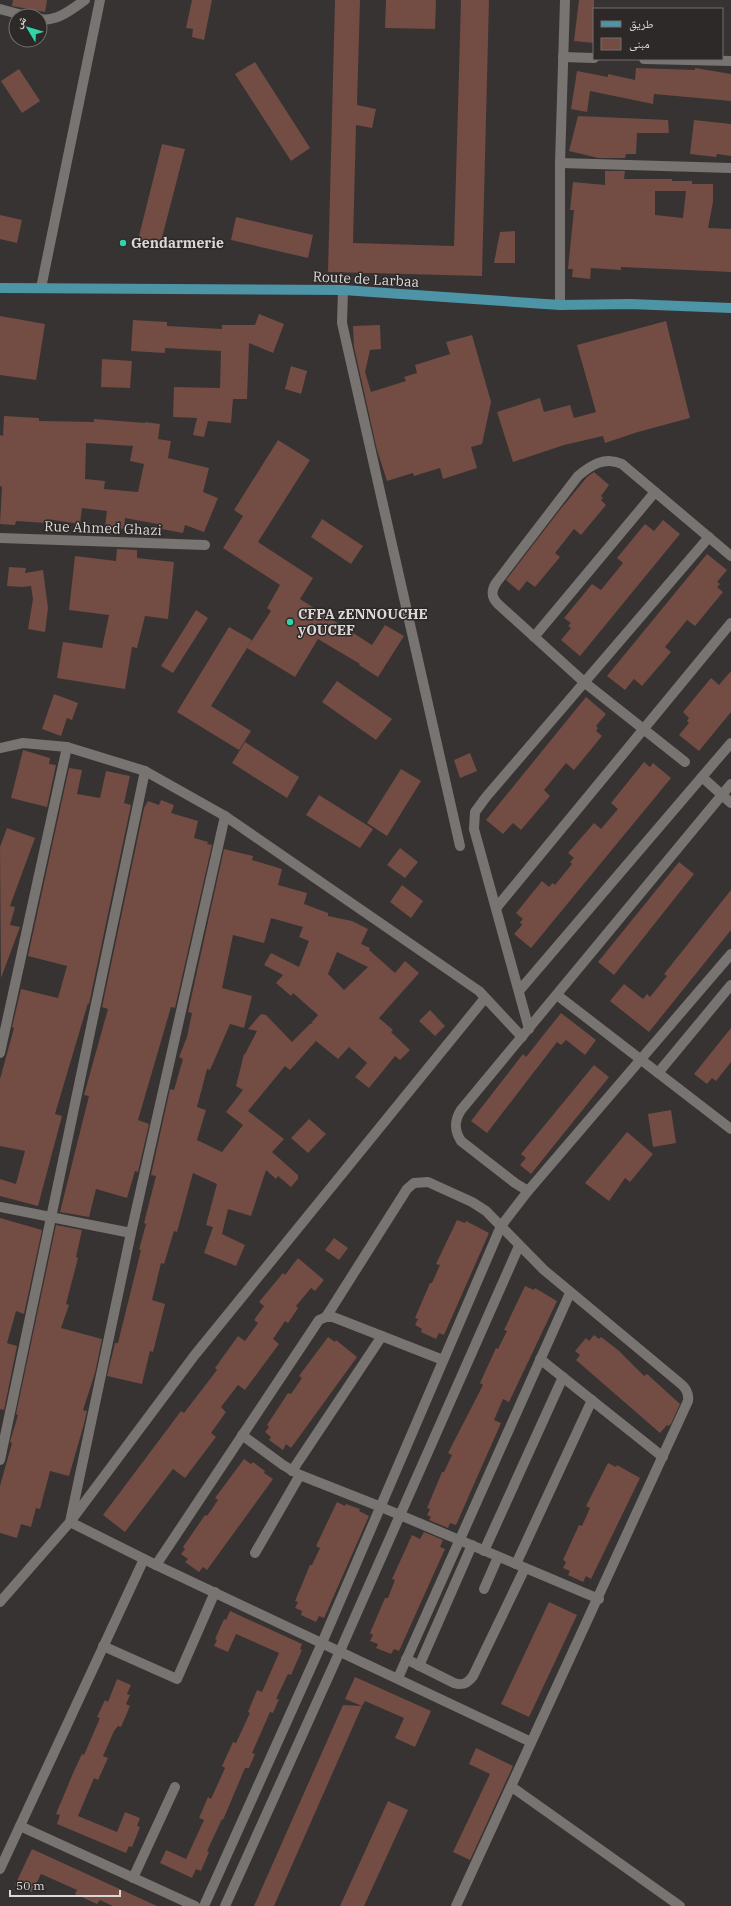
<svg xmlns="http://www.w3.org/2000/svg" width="731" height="1906" font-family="'IBM Plex Serif','Noto Naskh Arabic',serif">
<rect width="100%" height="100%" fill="#363332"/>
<!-- building -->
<g fill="#734c43" fill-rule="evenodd">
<path d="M13,0H47L45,12L12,6Z"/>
<path d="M192,0H212L204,40L192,37L193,29L186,28Z"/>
<path d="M335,0H360L357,105L376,109L372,128L356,125L353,243L454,246L461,0H489L482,276L328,272Z"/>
<path d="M386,0H436L435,29L385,28Z"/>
<path d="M579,0H594V43L574,41Z"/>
<path d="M255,62L310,148L291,161L235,74Z"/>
<path d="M636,68L695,70V68L731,74V101L654,94L653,104L590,91L587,112L571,109L577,71L608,77V74L635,80Z"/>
<path d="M19,69L40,101L22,113L1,81Z"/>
<path d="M578,116L668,120L669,133H637L636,154H626L625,158H598L569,151Z"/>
<path d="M694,120L731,124V156L717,154L716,157L690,154Z"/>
<path d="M162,144L185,149L159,249L137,244Z"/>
<path d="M605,171H625L624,179H672V181H692V184H713V202L708,228L731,229V272L621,267V270L591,268L590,279L572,277L573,269H568L574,210H570L573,182L605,185ZM655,191H686L683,218L655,215Z"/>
<path d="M0,215L22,220L17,243L0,239Z"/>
<path d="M236,217L313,235L308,258L231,240Z"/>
<path d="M515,231V263H494L500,232Z"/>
<path d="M259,314L284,324L273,353L249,343L247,399H233L231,423L208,421L204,437L193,435L197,418L173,417L174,387L220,388L221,351L165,348V353L131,351L133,320L167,322V326L222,329V325H255Z"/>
<path d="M0,316L45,324L36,380L0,375Z"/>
<path d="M666,321L690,418L638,432L605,443L603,436L564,445L513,462L497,412L540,398L544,412L570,405L574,418L596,412L577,345Z"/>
<path d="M380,325L381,349L370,350L365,372L371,392L406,381L404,377L417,373L415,365L450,354L446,342L472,335L491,402L482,444L471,447L477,468L443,479L440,468L414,476L413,473L387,481L377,450L354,347L353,326Z"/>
<path d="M102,359L132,361L130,388L101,387Z"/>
<path d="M291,366L307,371L301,394L285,389Z"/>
<path d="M4,416L39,418V421L94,422V419L145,423V422L160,424L158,439L171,441L168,458L209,468L203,492L218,498L204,532L185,525L183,533L162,529L163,525L125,518L124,529L105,527L107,511L82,508L80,524L47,519L46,523L16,521L15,525L0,524L2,487L0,486V435L3,436ZM86,443L133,446L130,461L144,464L138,492L104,489L105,481L85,479Z"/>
<path d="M278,440L310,460L258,542L313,578L300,599L372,645L385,625L404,636L378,677L359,665L360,664L318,639L295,677L247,648L271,611L267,608L280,585L223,548L243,516L234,510Z"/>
<path d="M594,472L609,485L601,496L603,498L601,500L606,505L581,535L574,529L555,553L560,557L535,587L527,581L519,591L506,580L559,511L587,477Z"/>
<path d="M322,519L363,546L351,564L311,537Z"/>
<path d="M663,520L680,534L580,656L561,640L571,628L568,626L571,623L564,618L592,584L601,590L623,563L617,558L645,524L654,531Z"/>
<path d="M117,549L137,550V558L174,562L168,619L145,616L137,648L132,647L125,689L57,678L63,642L102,648L109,615L69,610L75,556L116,561Z"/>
<path d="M707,554L727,570L717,582L720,584L717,587L723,592L695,626L687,620L665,647L671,652L642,686L634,679L625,690L607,676Z"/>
<path d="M9,567L26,568L25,573L43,570L48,608L45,632L28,629L33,599L31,586L22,587L7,586Z"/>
<path d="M196,610L208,618L173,673L161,666Z"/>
<path d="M229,627L252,640L211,706L251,731L239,750L177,712Z"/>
<path d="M731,671V712L699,751L679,735L689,723L687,721L689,718L683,712L711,678L719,685Z"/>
<path d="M337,681L392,719L376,740L322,702Z"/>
<path d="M54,694L78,703L72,720L67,718L61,736L42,729Z"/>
<path d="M586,697L606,714L596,726L598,728L596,731L602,736L574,770L566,763L544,790L550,796L521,830L513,823L503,834L486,820Z"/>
<path d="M245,742L299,777L287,798L232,763Z"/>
<path d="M23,750L50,758L49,764L56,765L47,807L11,798Z"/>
<path d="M470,753L477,771L460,778L454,760Z"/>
<path d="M644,762L650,767L653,763L671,778L531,948L514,934L522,925L520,922L523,919L516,913L542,881L549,887L553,883L555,885L572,864L570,862L574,858L568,853L594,823L601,829L618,809L611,803Z"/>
<path d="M69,768L82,770L77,794L100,798L106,771L130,776L124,803L131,805L89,1004L88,1003L55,1114L62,1116L38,1206L0,1196V1179L16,1184L25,1151L0,1146V1079L14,1028L12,1027L21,989L58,998L67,966L28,956Z"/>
<path d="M401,769L421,781L387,836L367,823Z"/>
<path d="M319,795L373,829L360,848L306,815Z"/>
<path d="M161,800L174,805L171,813L198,821L194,838L208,842L207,844L212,845L175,1008L171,1007L138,1120L149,1124L138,1172L135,1171L127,1198L96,1189L89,1217L60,1212L89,1096L84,1095L108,1009L102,1007L144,808L148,801L159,805Z"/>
<path d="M7,828L35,838L10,906L15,907L10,925L20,927L1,978L0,847Z"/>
<path d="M400,848L418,862L405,878L387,865Z"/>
<path d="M224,849L253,856L252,860L282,869L278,885L307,893L304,904L328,913V916L352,921L368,929L361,944L370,948L369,950L395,973L405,961L419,973L379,1018L393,1030L391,1032L410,1050L400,1060L395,1056L369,1088L355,1077L367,1063L349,1047L338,1059L316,1041L290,1070L285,1066L248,1111L284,1139L272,1152L298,1175V1179L291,1187L278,1176L276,1179L266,1170L251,1216L228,1209L222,1234L245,1245L236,1266L204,1253L213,1227L206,1225L217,1184L193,1173L177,1232L174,1231L164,1264L161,1263L152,1300L165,1304L153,1352L150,1351L142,1384L107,1376L115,1343H118L141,1250H139L146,1224L144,1223L156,1176L151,1175L170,1089L174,1090L183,1059L179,1057L187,1037L192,1013L188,1012ZM271,918L303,927L299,937L309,941L299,967L271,953L264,965L283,975L276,983L291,996L293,993L318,1015L311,1023L313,1024H310L292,1042L266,1015L261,1014L248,1029L257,1031L245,1054H244L236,1086L243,1090L226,1112L243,1125L222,1152L197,1140L206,1110L197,1107L207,1069L210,1070L230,1024L244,1028L252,996L222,988L233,935L264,943ZM337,952L368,967L344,990L328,974Z"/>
<path d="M679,862L694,874L614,975L598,962Z"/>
<path d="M402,885L423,901L411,918L390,902Z"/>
<path d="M731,890V930L649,1032L610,1001L624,984L643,999L647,994L650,997L667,976L664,974Z"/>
<path d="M430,1010L445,1026L435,1036L419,1021Z"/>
<path d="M561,1013L596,1040L585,1055L566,1040L561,1045L557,1042L487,1133L471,1121L523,1054L526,1057Z"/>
<path d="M731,1028V1062L716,1081L712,1078L707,1084L694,1074Z"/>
<path d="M594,1065L609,1077L531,1174L520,1165L526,1158L521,1154Z"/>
<path d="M671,1110L676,1143L653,1147L648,1114Z"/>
<path d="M309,1119L326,1134L308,1153L291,1138Z"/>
<path d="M627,1132L653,1154L630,1182L625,1178L609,1201L585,1183Z"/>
<path d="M0,1218L42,1230L24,1314L16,1311L7,1343L17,1346L4,1410L0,1409Z"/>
<path d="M457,1220L465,1223L466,1221L489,1233L444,1335L439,1333L436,1339L421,1332L422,1329L415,1325L418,1319L415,1318L430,1283H432L440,1265L436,1264Z"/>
<path d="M56,1225L82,1230L76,1257L78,1258L66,1304L69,1305L61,1328L102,1339L95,1373L83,1410L87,1411L84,1424L69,1476L50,1471L40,1509L36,1508L31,1527L21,1524L17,1538L0,1533V1486L12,1443L10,1442L18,1415L16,1414Z"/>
<path d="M334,1238L348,1248L339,1260L325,1250Z"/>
<path d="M298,1258L324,1280L315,1291L311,1288L296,1306L298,1308L288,1323L285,1321L273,1339L279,1344L245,1390L238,1385L221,1407L226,1412L211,1433L216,1437L185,1478L173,1469L125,1532L103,1515L181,1411L184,1413L217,1370L215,1368L238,1336L245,1341L258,1323L254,1320L264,1306L259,1302L283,1273L285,1275Z"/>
<path d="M525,1286L534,1290L535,1288L557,1301L509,1402L503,1399L494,1420L501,1423L456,1525L450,1523L448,1528L429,1520L431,1517L427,1515L430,1509L427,1508L442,1472H444L452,1455L448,1453L483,1385L480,1383L496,1348L498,1349L507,1331L504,1330Z"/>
<path d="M594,1335L599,1339L601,1337L618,1350L644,1376L647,1374L680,1404L671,1424L668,1426L667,1425L660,1433L576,1360L580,1355L575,1351L586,1338L589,1341Z"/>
<path d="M328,1337L335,1342L336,1340L357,1357L291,1448L286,1444L283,1450L269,1440L271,1437L265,1432L269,1427L267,1425L288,1393L291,1394L302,1378L299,1376Z"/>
<path d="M244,1459L251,1464L253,1462L265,1471L264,1473L273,1479L207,1570L203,1567L199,1572L185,1562L188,1559L181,1554L185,1549L183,1547L205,1515L207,1516L218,1500L215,1498Z"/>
<path d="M608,1463L616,1467L617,1465L640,1478L591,1579L586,1576L583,1582L568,1575L570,1571L563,1568L566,1562L563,1560L579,1525L582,1526L590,1508L586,1506Z"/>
<path d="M337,1502L345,1506L346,1504L360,1509L359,1511L369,1516L324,1618L319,1616L316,1622L301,1615L302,1611L295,1608L298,1602L295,1601L310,1565H312L320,1548L316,1546Z"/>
<path d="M424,1532L443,1540L440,1547L445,1549L399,1651L394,1649L391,1654L376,1648L378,1644L370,1641L373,1635L370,1633L385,1598H388L395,1580L392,1579L412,1535L420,1539Z"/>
<path d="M549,1602L577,1615L529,1717L501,1704Z"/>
<path d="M230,1611L302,1644L300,1649L302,1650L291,1675L288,1674L276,1699H279L273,1713L270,1712L252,1753L255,1754L249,1768H245L223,1820L222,1819L207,1851L209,1852L201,1871L196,1869L192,1878L160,1863L166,1850L186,1859L204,1820L199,1818L208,1797L211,1799L225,1768L222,1766L233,1742L236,1743L250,1713L248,1712L257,1690L262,1692L279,1653L236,1634L228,1652L214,1646L217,1640L215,1639L224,1619L226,1620Z"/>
<path d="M355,1677L431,1711L415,1747L395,1738L404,1718L365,1701L362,1706L345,1699Z"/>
<path d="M117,1679L131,1685L127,1694L130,1695L126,1704L130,1706L121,1727L118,1726L114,1731L103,1756L108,1758L98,1780L94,1778L78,1816L117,1832L125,1812L140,1818L137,1826L140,1827L132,1847L129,1846L126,1853L57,1824L60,1815L56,1814L74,1771L82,1754L84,1755L100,1718L97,1717L105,1700L108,1702Z"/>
<path d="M343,1705L362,1706L274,1906H254Z"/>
<path d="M476,1748L513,1766L470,1860L453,1852L490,1774L469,1764Z"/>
<path d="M388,1801L408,1810L364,1906H340Z"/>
<path d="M32,1849L157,1906H113L100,1900L97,1904L75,1894L77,1890L41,1874L32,1892L15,1885Z"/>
</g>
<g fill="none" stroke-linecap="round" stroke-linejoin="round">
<!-- minor -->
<g stroke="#777472" stroke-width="10">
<path d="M0,9L26,16"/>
<path d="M40,19C57,22 72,9 85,0"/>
<path d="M563,57L594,58"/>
<path d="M644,59L731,61"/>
<path d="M560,163L731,168"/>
<path d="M41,288L100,0"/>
<path d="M343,290L342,323L460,846"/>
<path d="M560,305V163L565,0"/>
<path d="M0,538L205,545"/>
<path d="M534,637L655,492"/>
<path d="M0,748L23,743L67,747L145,771L225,816L479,991L522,1037"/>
<path d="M685,762L584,682L498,604C491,597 491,591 496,583L578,476C591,465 605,456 622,464L731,556"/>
<path d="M702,777L731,803"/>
<path d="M731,784L461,1110C454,1121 454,1130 461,1141L515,1183L528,1191L731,954"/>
<path d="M497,907L731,623"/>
<path d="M519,991L731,743"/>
<path d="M557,995L731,1129"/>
<path d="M485,998L194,1356L70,1522L156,1565L531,1742"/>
<path d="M529,1029L474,829L475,812L486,797L709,537"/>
<path d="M0,1053L67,747"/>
<path d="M658,1073L731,985"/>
<path d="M0,1207L131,1233"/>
<path d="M326,1317L407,1189L414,1183L428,1182L472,1202L486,1211L544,1270L681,1384C687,1389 689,1394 688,1401L456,1906"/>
<path d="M540,1359L663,1457"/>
<path d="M242,1435L283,1465L300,1475L381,1507L599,1599"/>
<path d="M0,1460L145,771"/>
<path d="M292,1471L382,1336"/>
<path d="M484,1551L563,1377"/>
<path d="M255,1553L300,1475"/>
<path d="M516,1564L592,1400"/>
<path d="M156,1565L319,1320L326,1317H333L443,1360"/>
<path d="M484,1589L498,1557"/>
<path d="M0,1602L70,1522L131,1233L225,816"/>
<path d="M103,1646L177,1679L215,1592"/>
<path d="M406,1659L454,1683C463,1686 468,1683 473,1676L525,1568"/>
<path d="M419,1666L472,1545"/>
<path d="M398,1678L570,1293"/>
<path d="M512,1787L680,1906"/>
<path d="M20,1826L195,1906"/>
<path d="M0,1869L144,1559"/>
<path d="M133,1878L175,1787"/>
<path d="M204,1906L322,1643L501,1226L528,1191"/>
<path d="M225,1906L340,1651L519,1246"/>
</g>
<!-- major -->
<path stroke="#4d94a6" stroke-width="10" d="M0,288L343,290L560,305L630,304L731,308"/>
</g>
<!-- markers -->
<g fill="#31d4a9" stroke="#2c2928" stroke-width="1.5">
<circle cx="123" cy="243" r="4"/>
<circle cx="290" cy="622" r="4"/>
</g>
<g text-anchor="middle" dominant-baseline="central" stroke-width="3" stroke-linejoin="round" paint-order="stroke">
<!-- poi labels -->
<g font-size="14" font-weight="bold" fill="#dbd8d8" stroke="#2c2928" text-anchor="start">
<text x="131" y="243">Gendarmerie</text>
<text x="298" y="614">CFPA zENNOUCHE<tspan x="298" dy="16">yOUCEF</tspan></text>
</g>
<!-- street labels -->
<g font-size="14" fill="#dbd8d8" stroke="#2c2928">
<text transform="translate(366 279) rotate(3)">Route de Larbaa</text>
<text transform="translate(103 528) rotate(2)">Rue Ahmed Ghazi</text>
</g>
</g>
<!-- legend -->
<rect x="593" y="8" width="130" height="52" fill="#2c2928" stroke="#726f6e"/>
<rect x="601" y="21" width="20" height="6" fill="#4d94a6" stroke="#726f6e"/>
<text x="629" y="28" font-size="12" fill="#dbd8d8">طريق</text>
<rect x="601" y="38" width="20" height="12" fill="#734c43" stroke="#726f6e"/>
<text x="629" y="48" font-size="12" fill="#dbd8d8">مبنى</text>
<!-- north arrow -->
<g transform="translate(28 28) rotate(308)"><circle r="19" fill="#2c2928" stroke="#726f6e"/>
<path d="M0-3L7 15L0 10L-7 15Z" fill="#31d4a9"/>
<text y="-6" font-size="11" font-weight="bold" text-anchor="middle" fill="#dbd8d8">ش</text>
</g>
<!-- scale -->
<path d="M10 1890v6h110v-6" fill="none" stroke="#dbd8d8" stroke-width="2"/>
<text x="16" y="1890" font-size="12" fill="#dbd8d8" stroke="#2c2928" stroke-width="3" paint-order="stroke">50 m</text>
</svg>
